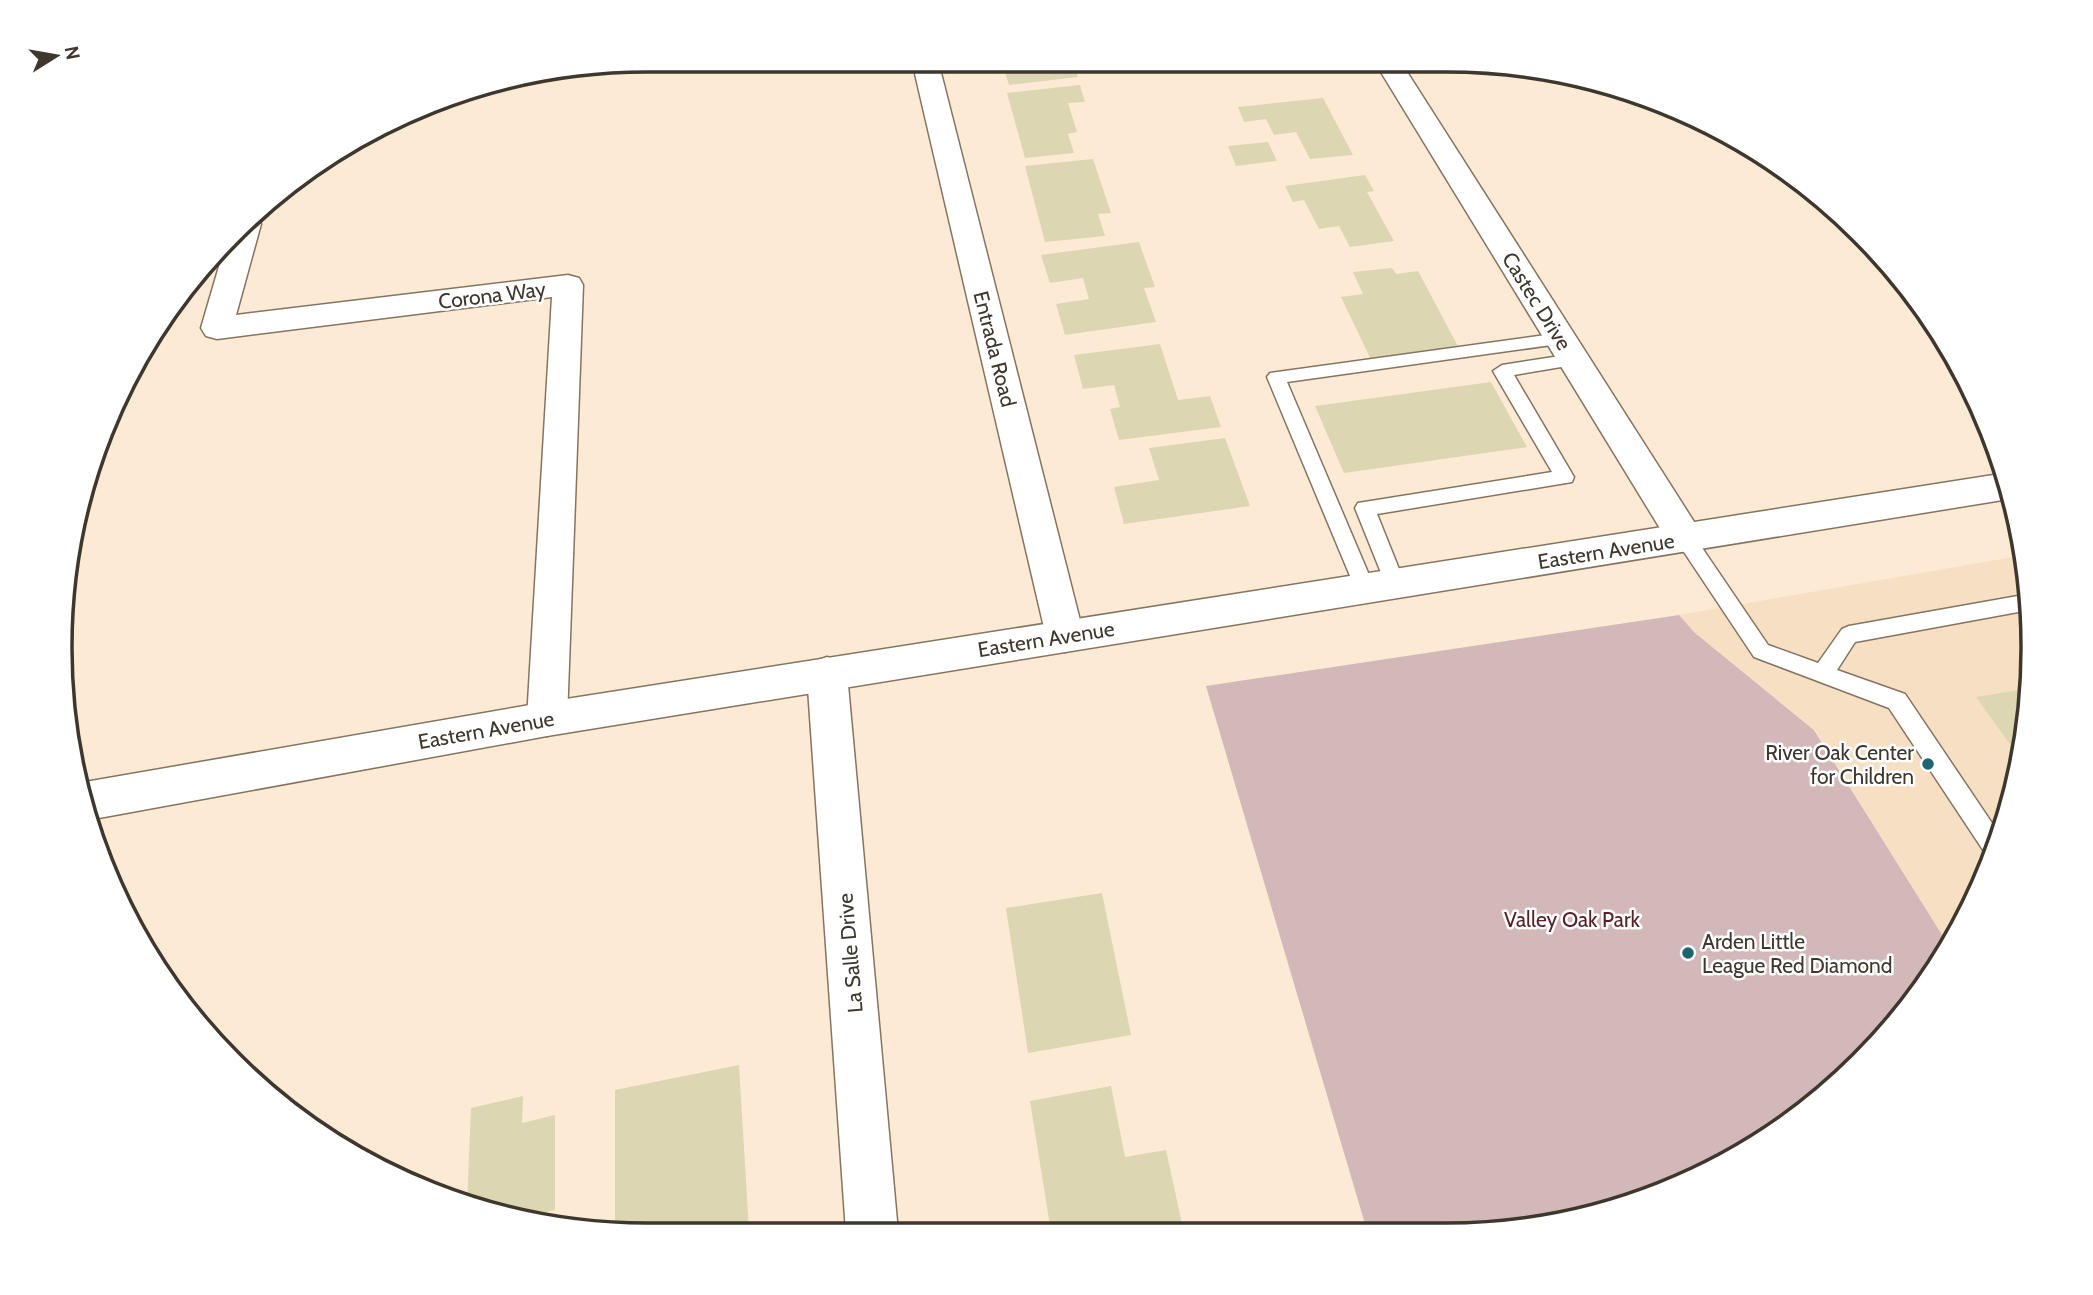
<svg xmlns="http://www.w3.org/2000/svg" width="2093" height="1295" font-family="Cabin,sans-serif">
<rect width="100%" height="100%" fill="#fdead4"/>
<!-- built -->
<path fill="#f7dfc3" d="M2025,555L2028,570L2032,686L2014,799L1973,907L1949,946L1815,730L1695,633L1679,615Z"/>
<!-- green -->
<path fill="#d2b8b9" d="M1679,615L1695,633L1814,730L1949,946L1912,1005L1834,1089L1739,1157L1634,1204L1484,1234H1368L1206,686Z"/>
<!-- building -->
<g fill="#dcd6b3">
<path d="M1016,62H1072L1078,77L1009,85L1004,69H998L996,64Z"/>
<path d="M1080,85L1085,102L1068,103L1077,132L1068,134L1074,153L1025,158L1007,93Z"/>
<path d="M1323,98L1353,155L1310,159L1296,132L1274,135L1266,119L1244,122L1238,107Z"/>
<path d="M1268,142L1277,161L1236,166L1228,146Z"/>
<path d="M1093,159L1111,213L1098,214L1105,236L1045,242L1025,166Z"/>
<path d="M1365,175L1374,191L1367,192L1394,241L1350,247L1339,226L1319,229L1304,200L1293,202L1285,186Z"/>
<path d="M1139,242L1155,287L1144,288L1156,322L1065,335L1056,304L1089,299L1083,278L1050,283L1041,255Z"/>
<path d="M1392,268L1396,274L1418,271L1461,352L1373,364L1341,297L1363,294L1353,272Z"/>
<path d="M1160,344L1178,400L1210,396L1221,427L1119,440L1110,409L1120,407L1114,385L1083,389L1074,355Z"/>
<path d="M1491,382L1527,447L1344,473L1315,406Z"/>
<path d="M1225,438L1250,506L1124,524L1114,487L1159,480L1149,448Z"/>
<path d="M2032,688L2020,758L1976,697Z"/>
<path d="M1102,893L1131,1035L1028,1053L1006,908Z"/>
<path d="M739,1065L749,1231H615V1090Z"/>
<path d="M1111,1086L1125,1157L1166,1150L1184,1233L1051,1232L1030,1101Z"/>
<path d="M523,1096L522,1123L555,1115V1210L523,1218L467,1203L471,1108Z"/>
</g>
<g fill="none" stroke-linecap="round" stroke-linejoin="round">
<defs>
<g id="service">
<path d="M1560,333L1569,339L1566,343L1287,382L1375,589L1372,595H1358L1267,377L1270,373Z"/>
<path d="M1573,354L1579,356L1582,360L1579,364L1514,375L1574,477L1572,482L1377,514L1405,584L1402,590H1388L1355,508L1358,503L1552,472L1493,371L1502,365Z"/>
<path d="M1685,530L1692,533L1768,645L1818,663L1842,629L1849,626L2029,594V610L1855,642L1837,670L1905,694L2000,835L1992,858L1987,856L1889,708L1754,657L1678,543L1675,538L1678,533Z"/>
</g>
<g id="minor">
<path d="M912,61H938L1084,636L1079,647L1065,652L1051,647L1046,636Z"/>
<path d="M1376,64H1402L1698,528L1703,538L1698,548L1685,552L1672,548Z"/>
<path d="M254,217L261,224L236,315L568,275L579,278L583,285L567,719L561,731L547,736L533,731L527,719L552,297L217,339L206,336L201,328L225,246Z"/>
<path d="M827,657L841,662L847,674L898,1232H846L807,674L813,662Z"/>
</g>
<path id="secondary" d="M2006,473L2012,499H2009L547,736L88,820L82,783L85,782L547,702Z"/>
</defs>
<!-- service casing -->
<use href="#service" stroke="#857461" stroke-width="3"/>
<!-- minor casing -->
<use href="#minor" stroke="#857461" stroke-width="3"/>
<!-- secondary casing -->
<use href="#secondary" stroke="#857461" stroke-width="3"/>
<!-- service -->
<use href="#service" fill="#fff" fill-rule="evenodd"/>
<!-- minor -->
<use href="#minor" fill="#fff" fill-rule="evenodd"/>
<!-- secondary -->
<use href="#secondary" fill="#fff" fill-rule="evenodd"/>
</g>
<!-- markers -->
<g fill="#1b6671" stroke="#fff" stroke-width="2.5">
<circle cx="1928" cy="764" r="7"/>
<circle cx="1688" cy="953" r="7"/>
</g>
<g text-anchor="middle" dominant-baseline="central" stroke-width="5" stroke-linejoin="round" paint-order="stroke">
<!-- street labels -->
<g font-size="21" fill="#3e372e" stroke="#fff">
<text transform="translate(492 295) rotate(-7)">Corona Way</text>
<text transform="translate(1537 301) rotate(58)">Castec Drive</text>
<text transform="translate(995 349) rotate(76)">Entrada Road</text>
<text transform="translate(1606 551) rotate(-9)">Eastern Avenue</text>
<text transform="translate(1046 639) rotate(-9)">Eastern Avenue</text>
<text transform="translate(486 730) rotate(-10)">Eastern Avenue</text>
<text transform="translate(850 953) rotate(-95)">La Salle Drive</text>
</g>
<!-- poi labels -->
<g font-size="21" fill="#3e372e" stroke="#fff" text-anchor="end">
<text x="1914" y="752">River Oak Center<tspan x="1914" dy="24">for Children</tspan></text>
<text x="1702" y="941" text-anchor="start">Arden Little<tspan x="1702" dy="24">League Red Diamond</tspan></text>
</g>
<!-- park labels -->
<g font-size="21" fill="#562227" stroke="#fff">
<text x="1572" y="919">Valley Oak Park</text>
</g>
</g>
<!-- crop -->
<path d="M0 0H2093V1295H0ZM647 72H1446A575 575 0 0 1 2021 647V648A575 575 0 0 1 1446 1223H647A575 575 0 0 1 72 648V647A575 575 0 0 1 647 72Z" fill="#fff" fill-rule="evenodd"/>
<path fill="none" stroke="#3e372e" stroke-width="3.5" d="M647 72H1446A575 575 0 0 1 2021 647V648A575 575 0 0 1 1446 1223H647A575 575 0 0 1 72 648V647A575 575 0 0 1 647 72Z"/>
<!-- north arrow -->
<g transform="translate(56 56) rotate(79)" stroke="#ffffff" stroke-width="5" paint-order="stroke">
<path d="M0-5L12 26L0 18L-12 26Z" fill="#3e372e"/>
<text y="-10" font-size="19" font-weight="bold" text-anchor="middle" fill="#3e372e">N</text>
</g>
</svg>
